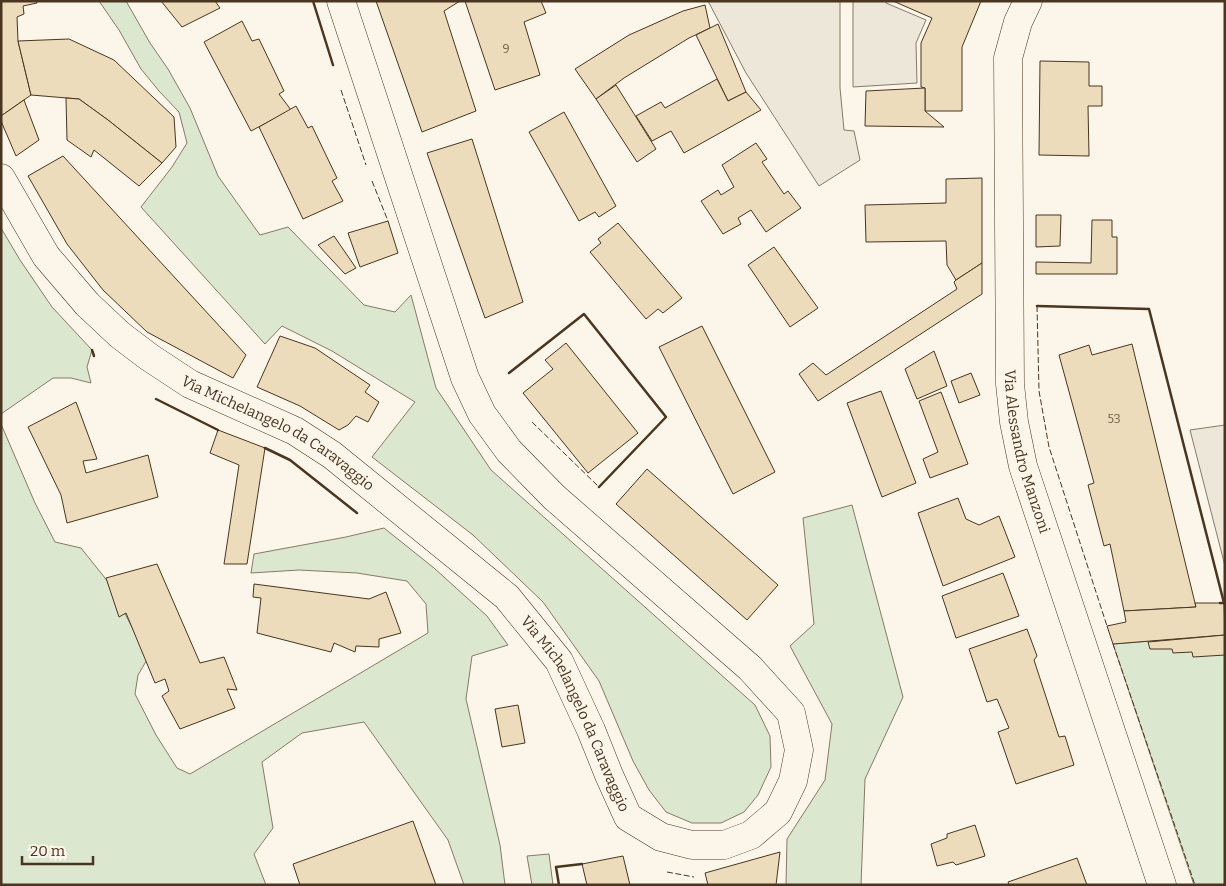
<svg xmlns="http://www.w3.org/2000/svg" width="1226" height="886" font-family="Bitter,serif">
<rect width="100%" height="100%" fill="#fbf6e9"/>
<!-- green -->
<g fill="#dce7d0" stroke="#887966">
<path d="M99,1H126L150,43L168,69L190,108L218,176L260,235L288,227L364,305L395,312L411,295L436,388L491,470L755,705L770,736L771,767L758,795L744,812L721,823H692L666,812L649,790L633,761L599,681L543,602L473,535L372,457L415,402L332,351L282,326L265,344L141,207L172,167L187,143L179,112L159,91L141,69L119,30Z"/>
<path d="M1,228L20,260L52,307L92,350L87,367L91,383L71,378H53L1,414Z"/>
<path d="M1,424L35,503L55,542L81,548L109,583L148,658L138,675L135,694L156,735L177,768L190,774L428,633L426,604L407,581L357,573L299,570L251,573L254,554L346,537L384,528L434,568L487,616L508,645L472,656L466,699L500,845L505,885H464L448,840L364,722L302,733L262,762L273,828L254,854L266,885H1Z"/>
<path d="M852,505L903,697L865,779L861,885H786L787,839L825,780L832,724L790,646L814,624L803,518Z"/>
<path d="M1225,635V885H1194L1113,644Z"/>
<path d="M549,854L553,885H532L527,856Z"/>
</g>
<!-- parking -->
<g fill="#ede7d9" stroke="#887966">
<path d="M708,1H840V88L844,130L854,131L860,160L819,186L746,73Z"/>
<path d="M853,1H886V3L926,20L916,43L917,83L853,87Z"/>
<path d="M1225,425V566L1190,430Z"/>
</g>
<!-- building -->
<g fill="#ecdcbc" stroke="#4a3520">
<path d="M1,1H37V3L23,6L24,14L17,17L18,41L31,95L1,116Z"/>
<path d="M161,1H215L220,8L182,27Z"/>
<path d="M376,1H460L444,11L476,111L422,132Z"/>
<path d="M465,1H541L546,13L524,22L540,75L495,90Z"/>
<path d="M893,1H981L962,47V111H925V88L921,87V43L932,18Z"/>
<path d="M705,5L710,28L689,38L624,78L596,99L575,69L629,35L683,11Z"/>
<path d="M242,21L252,41L259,39L284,91L279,94L291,110L251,131L204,42Z"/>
<path d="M718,24L746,92L728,101L696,35Z"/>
<path d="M69,39L114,60L174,117L176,147L162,163L108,120L79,99L31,95L18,41Z"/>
<path d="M1040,61L1089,62V86H1102V106H1088L1089,156L1039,155Z"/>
<path d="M717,79L728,101L746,92L761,110L684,153L671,131L652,141L636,116L661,102L665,108Z"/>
<path d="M616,85L656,149L637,162L596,99Z"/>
<path d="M925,88V111L944,127L865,126L866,91Z"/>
<path d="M66,98L79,99L108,120L162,163L139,186L94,150L91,157L67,140Z"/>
<path d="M24,100L39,140L16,156L1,121V116Z"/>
<path d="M296,106L308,128L312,126L337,178L332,181L343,201L303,219L259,127Z"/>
<path d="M564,112L616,206L599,217L595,212L579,221L529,132Z"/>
<path d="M472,139L523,302L485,318L427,153Z"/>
<path d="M756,143L767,159L762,162L784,194L788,191L801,208L766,232L751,210L738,218L741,224L723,234L701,201L718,190L721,195L734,187L722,165Z"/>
<path d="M63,156L246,355L233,378L147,332L103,290L67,244L28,176Z"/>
<path d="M982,178V263L956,280L947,265L946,241L866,242L865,205L946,203V179Z"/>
<path d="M1036,215H1061L1060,246L1036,247Z"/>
<path d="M1092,220H1112V237H1117V274H1036V262L1091,263Z"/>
<path d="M388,221L398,253L360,267L348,233Z"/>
<path d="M618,223L682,298L663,313L658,309L646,319L590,252L601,243L598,239Z"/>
<path d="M334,236L356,268L345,274L318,245Z"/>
<path d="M774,247L818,308L790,327L748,265Z"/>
<path d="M982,263V294L818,401L799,374L813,363L826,375L957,289L954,282L956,280Z"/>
<path d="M702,326L775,472L733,494L659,347Z"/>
<path d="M280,336L315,348L370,385L365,392L379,402L368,422L356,416L348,425L339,430L300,406L257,387Z"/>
<path d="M566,343L638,433L588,473L523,393L553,369L545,360Z"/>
<path d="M1132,344L1195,603L1196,607L1124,611L1110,544L1104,546L1088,485L1094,483L1059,355L1089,345L1092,355Z"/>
<path d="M934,351L947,386L917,399L905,369Z"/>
<path d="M971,373L980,395L959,403L951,381Z"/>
<path d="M881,391L916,483L882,497L847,403Z"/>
<path d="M941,392L968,464L930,478L923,459L938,452L919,401Z"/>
<path d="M76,402L97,459L83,461L86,473L148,455L158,497L67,523L61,495L28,427Z"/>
<path d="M218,430L265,448L247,564H224L239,465L210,453Z"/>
<path d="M647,469L778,585L747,620L616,504Z"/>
<path d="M958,498L966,519L979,525L999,516L1015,557L943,586L918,513Z"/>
<path d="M157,564L200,663L224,657L237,690L227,689L235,708L180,729L162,696L169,691L165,679L155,683L126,613L119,617L106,578Z"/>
<path d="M1003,573L1019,616L956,638L942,596Z"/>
<path d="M254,584L369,599L386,592L401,633L379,639V647L356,646L355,652L334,643L331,652L257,633L261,598L253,597Z"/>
<path d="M1195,603H1224L1225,635L1113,644L1107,626L1126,622L1124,611L1196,607Z"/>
<path d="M1027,629L1037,656L1034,660L1059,737L1065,736L1074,765L1016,784L998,732L1009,728L997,699L987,702L969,649Z"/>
<path d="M1225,635V655L1193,657L1192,652L1173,653L1172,649H1150L1148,642Z"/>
<path d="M518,705L525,743L502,747L495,709Z"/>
<path d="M413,821L436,885H300L293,864Z"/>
<path d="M975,825L985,856L956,865L953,862L937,866L931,844L947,838V834Z"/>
<path d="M780,852L776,885H708L705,873Z"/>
<path d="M623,856L630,885H587L582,864Z"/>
<path d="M1077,858L1087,885H1009L1008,882Z"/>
</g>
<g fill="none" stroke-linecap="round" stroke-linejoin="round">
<defs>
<g id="secondary">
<path id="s1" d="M1028,1L1018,22L1008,58L1010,384L1014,422L1023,466L1162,885"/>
<path id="s2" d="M1,178L46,256L87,304L120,335L149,357L190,384L295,431L332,455L507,597L559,661L591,730L609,775L628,817L661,837L692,845H724L751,835L778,812L793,781L799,750L791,713L750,668L554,497L509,451L482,414L465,378L341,1"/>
</g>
</defs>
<!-- secondary casing -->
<use href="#secondary" stroke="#4a3520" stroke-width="29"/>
<!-- secondary -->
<use href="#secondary" stroke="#fbf6e9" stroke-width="28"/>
<!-- fence -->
<g stroke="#4a3520" stroke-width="1" stroke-dasharray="6 2.5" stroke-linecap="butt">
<path d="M341,90L366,165"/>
<path d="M372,181L388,221"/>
<path d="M1037,306L1039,391L1049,447L1107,626"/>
<path d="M532,422L599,487"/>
<path d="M1113,644L1195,885"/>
<path d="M667,872L694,877"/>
</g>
<!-- wall -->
<g stroke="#4a3520" stroke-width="2.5">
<path d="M313,1L333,65"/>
<path d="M1037,306L1149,309L1224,603H1220"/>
<path d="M92,350L94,356"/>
<path d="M509,373L584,314L666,417L599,487"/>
<path d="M156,399L218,430"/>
<path d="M265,448L290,460L357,513"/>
<path d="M559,885L556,867L582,864"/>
</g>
</g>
<g text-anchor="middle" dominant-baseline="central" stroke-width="4" stroke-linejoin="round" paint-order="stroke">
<!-- number labels -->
<g font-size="12" fill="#725f47">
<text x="506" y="49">9</text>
<text x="1114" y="419">53</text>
</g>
<!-- street labels -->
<g font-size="15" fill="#4a3520" stroke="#fbf6e9">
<text stroke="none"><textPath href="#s2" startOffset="385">Via Michelangelo da Caravaggio</textPath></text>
<text stroke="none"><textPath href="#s1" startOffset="456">Via Alessandro Manzoni</textPath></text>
<text stroke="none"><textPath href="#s2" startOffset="805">Via Michelangelo da Caravaggio</textPath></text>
</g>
</g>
<!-- border -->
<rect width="1226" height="886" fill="none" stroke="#4a3520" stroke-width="5"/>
<!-- scale -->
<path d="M22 856v8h71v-8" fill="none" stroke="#4a3520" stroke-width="2.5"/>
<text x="30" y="856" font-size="15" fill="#4a3520" stroke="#fbf6e9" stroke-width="4" paint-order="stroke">20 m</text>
</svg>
